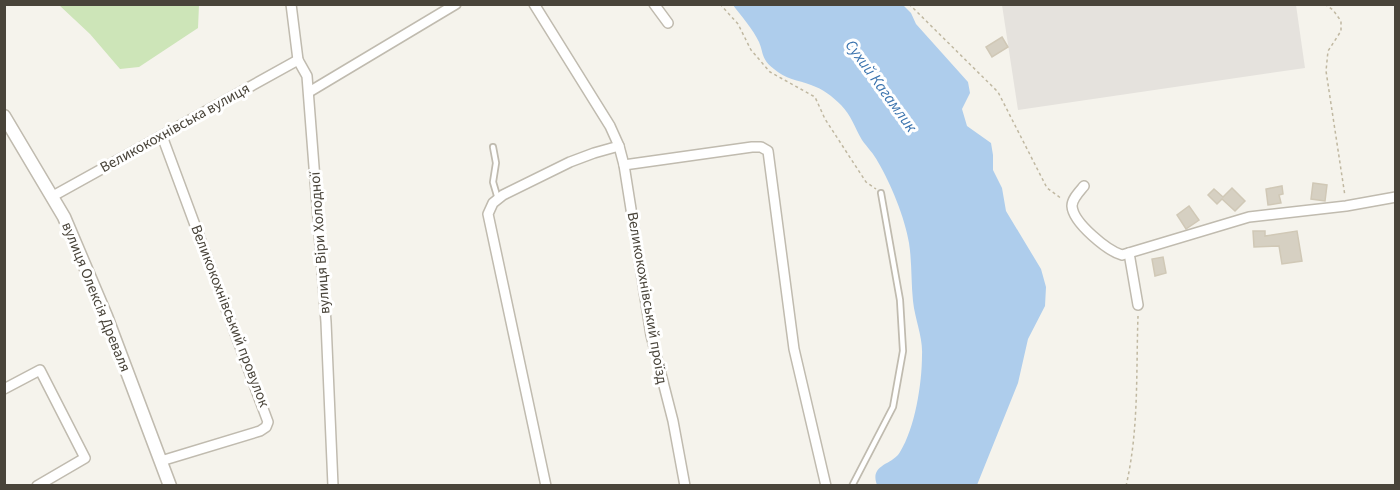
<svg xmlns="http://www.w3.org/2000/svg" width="1400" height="490" font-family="'Source Sans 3',sans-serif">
<rect width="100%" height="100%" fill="#f5f3ec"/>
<!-- industrial -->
<path fill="#e5e2dd" d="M1002,5H1296L1305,68L1018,110Z"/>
<!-- green -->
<path fill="#cde5b8" d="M59,5H199L198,28L139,67L120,69L90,34Z"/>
<!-- water -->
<path fill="#aecdec" d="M733,5H903L911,13L916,24L968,82L970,93L962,109L967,126L991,143L993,155V170L1002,188L1006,211L1041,269L1046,287L1045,306L1028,339L1018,383L977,485H877C869,464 893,465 900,452C915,428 922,384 922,355C923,337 915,320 913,301C911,282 912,262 909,243C905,218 891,184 878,162C874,154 867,147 862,140C855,128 851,115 841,105C832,96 823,89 811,85C798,80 785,79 774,69C761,59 764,54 759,42C753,29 741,16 733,5Z"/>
<!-- building -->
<g fill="#d6d0c2" stroke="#d0c8b6" stroke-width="1.5">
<path d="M1002,37L1008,47L992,57L986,47Z"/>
<path d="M1313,183L1327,185L1325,201L1311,199Z"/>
<path d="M1282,186L1283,194L1279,195L1281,203L1268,205L1266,189Z"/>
<path d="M1232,188L1245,201L1235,211L1222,199L1217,204L1208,195L1214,189L1223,197Z"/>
<path d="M1189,206L1199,220L1186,229L1177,215Z"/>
<path d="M1253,231H1265V236L1297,231L1302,261L1282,264L1279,246L1254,247Z"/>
<path d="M1163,257L1166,273L1155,276L1152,259Z"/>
</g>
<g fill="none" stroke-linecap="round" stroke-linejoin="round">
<defs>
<g id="service">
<path d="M493,147L496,163L493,182L498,199"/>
<path d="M852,486L893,407L903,351L900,300L881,193"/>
</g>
<g id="minor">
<path d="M291,4L298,60L307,76L326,322L333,486"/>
<path d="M534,4L610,126L619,146L624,165L651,335L673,421L685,486"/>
<path d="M654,4L668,23"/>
<path d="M309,92L456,4"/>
<path d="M624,165L752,147H761L768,151L794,349L826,486"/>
<path d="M1084,186C1079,192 1072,199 1072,206C1073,223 1108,251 1122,255L1249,217L1346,206L1396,197"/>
<path d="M53,196L298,60"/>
<path d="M1129,253L1138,305"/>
<path d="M4,389L40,370L85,458L37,486"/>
<path d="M161,461L260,431L266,427L268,422L162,136"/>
<path d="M546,486L488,214L493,203L503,195L570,162L594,153L619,146"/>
</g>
<path id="tertiary" d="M4,116L64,217L106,316L170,486"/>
</defs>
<!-- service casing -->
<use href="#service" stroke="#c0bbaf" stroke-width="8"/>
<!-- minor casing -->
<use href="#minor" stroke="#c0bbaf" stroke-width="12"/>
<!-- tertiary casing -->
<use href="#tertiary" stroke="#c0bbaf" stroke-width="15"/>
<!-- path -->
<g stroke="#c0b8a1" stroke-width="1.5" stroke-dasharray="3 3" stroke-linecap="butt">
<path d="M720,4L738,24L751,50L770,72L815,97L825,119L866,182L876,189"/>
<path d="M909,4L998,92L1047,188L1062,199"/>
<path d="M1325,4L1333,10L1341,21V31L1328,51L1326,71L1345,196"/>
<path d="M1126,486C1139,430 1136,373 1138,316"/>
</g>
<!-- service -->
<use href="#service" stroke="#fff" stroke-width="4.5"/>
<!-- minor -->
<use href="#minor" stroke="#fff" stroke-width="9"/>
<!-- tertiary -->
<use href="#tertiary" stroke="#fff" stroke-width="12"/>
</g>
<g text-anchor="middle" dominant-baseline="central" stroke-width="6" stroke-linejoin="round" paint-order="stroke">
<!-- street labels -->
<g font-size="15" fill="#49443a" stroke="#fff">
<text transform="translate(175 128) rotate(-29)">Великокохнівська вулиця</text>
<text transform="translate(320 243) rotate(-94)">вулиця Віри Холодної</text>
<text transform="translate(96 297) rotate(68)">вулиця Олексія Древаля</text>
<text transform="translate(647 298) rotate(80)">Великокохнівський проїзд</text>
<text transform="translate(230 316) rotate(69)">Великокохнівський провулок</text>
</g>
<!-- water labels -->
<g font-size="16" font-style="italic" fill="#3a73ae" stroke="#fff">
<text transform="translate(881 86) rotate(54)">Сухий Кагамлик</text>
</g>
</g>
<!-- border -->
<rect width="1400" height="490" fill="none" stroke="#49443a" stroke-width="12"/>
</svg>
